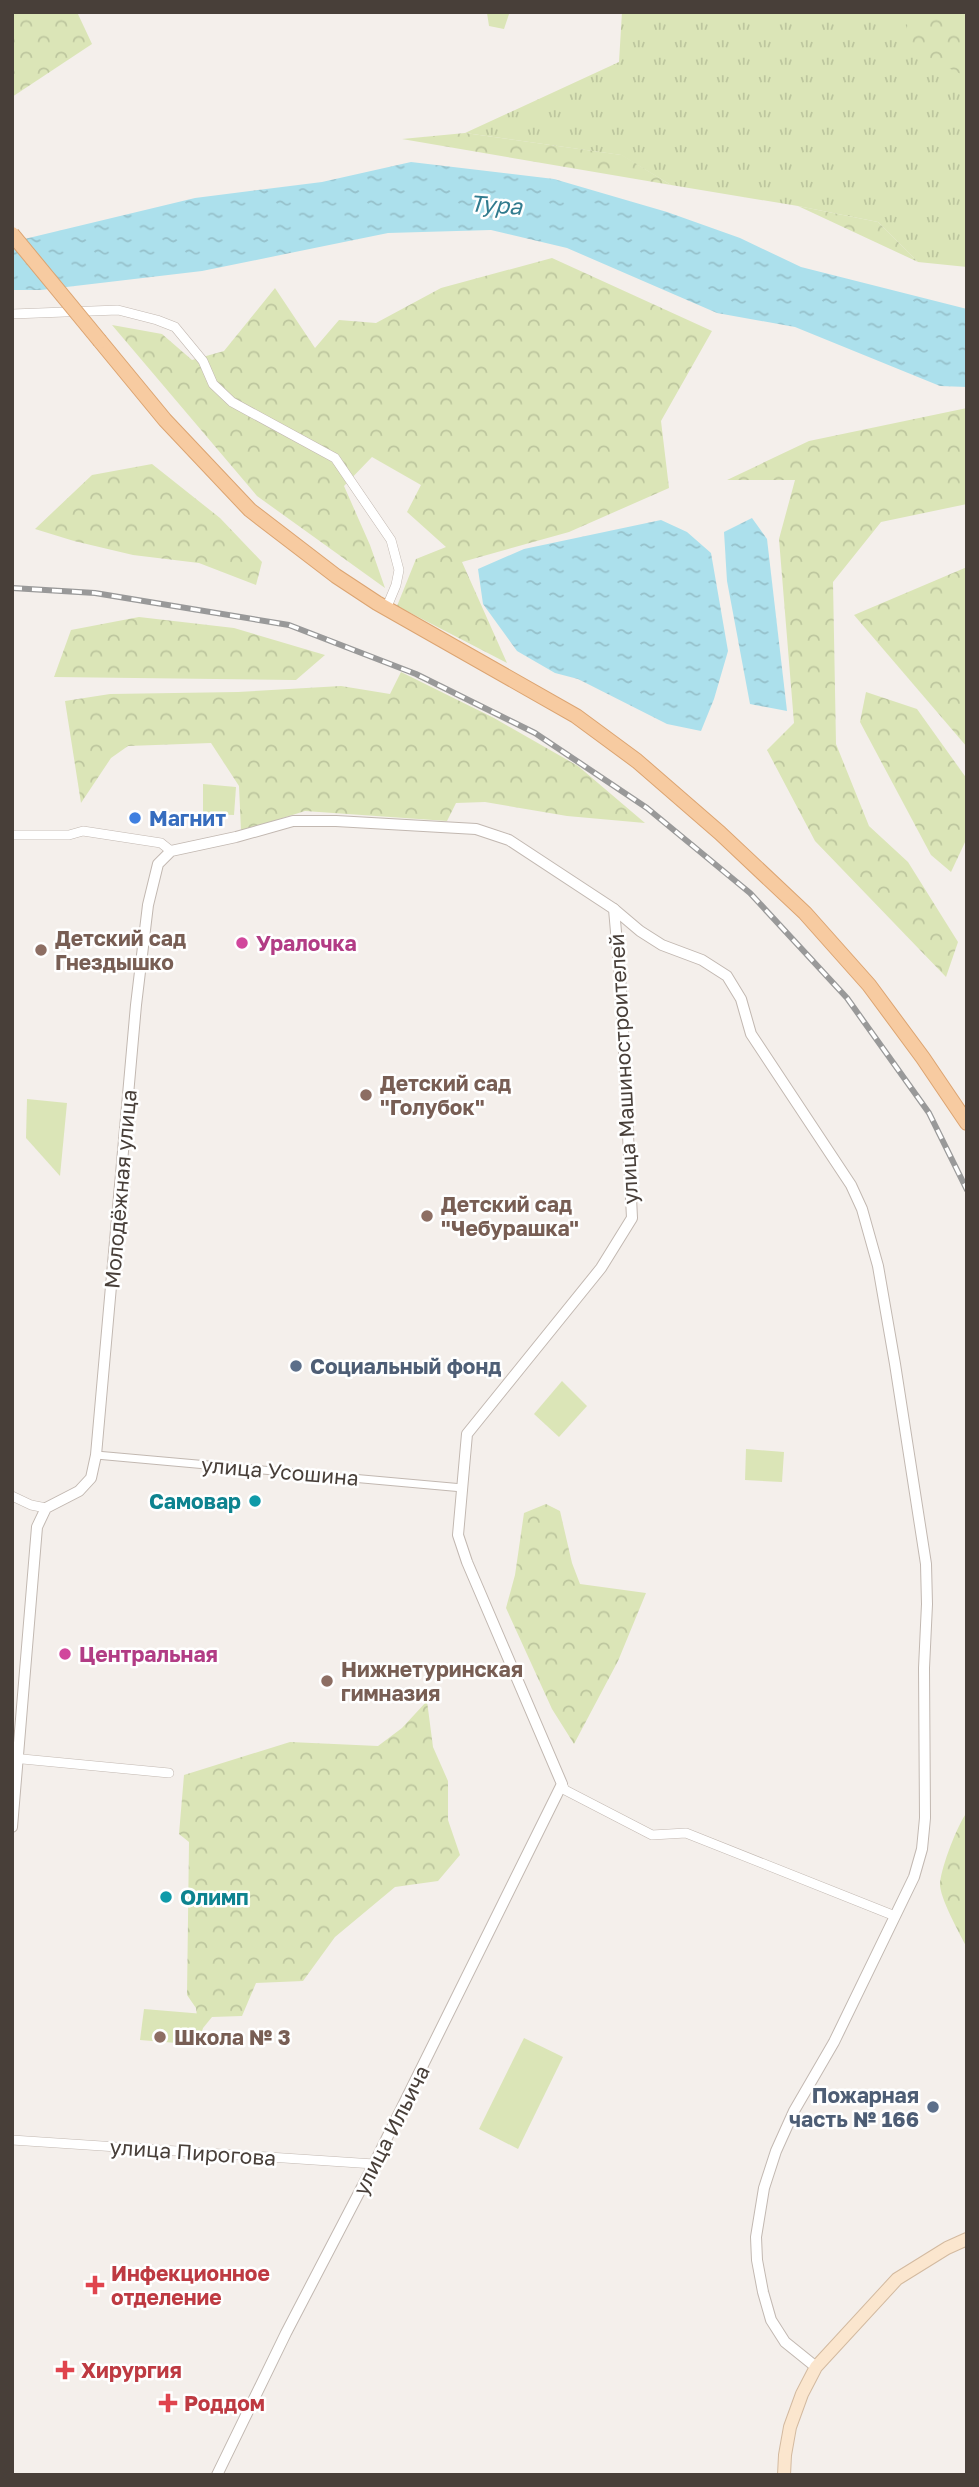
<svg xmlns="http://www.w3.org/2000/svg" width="979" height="2487" font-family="'Golos Text',sans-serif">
<defs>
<pattern id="grass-tufts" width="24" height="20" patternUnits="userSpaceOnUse" patternTransform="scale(1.75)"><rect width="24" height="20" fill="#dbe5b7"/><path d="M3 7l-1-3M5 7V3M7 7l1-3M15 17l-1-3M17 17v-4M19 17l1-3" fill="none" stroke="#bdc69e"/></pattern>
<pattern id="forest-crowns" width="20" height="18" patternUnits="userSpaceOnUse" patternTransform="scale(1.75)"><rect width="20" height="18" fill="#dbe5b7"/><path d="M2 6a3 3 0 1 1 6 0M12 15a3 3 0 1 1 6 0" fill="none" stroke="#bdc69e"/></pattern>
<pattern id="water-ripples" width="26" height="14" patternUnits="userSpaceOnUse" patternTransform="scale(1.75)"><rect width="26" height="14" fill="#ace0ec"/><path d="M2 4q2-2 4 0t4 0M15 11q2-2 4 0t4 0" fill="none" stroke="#96c1cb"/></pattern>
</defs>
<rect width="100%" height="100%" fill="#f4efeb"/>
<!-- grass -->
<path fill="url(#grass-tufts)" d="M622,12H967V267L918,262L878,222L798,206L671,185L621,155L465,133L619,62Z"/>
<!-- forest -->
<g fill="url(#forest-crowns)">
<path d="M12,12H77L92,44L12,97Z"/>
<path d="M504,12L509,14L504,29L489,26L487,13Z"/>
<path d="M908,12H967V77L905,47Z"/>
<path d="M465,133L622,155L671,185L402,139Z"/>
<path d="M798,206L878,222L918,262Z"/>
<path d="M552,258L712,331L661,421L669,488L569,532L462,562L507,663L397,606L416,559L446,547L407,512L421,485L372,457L344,486L370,545L385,588L257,496L112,325L162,334L192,360L224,351L275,288L315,348L339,320L376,323L441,288Z"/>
<path d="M967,408V504L881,522L833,582L836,744L869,826L908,862L958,942L946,977L815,841L767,750L794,723L779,539L795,480H727L809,441Z"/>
<path d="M152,464L220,518L262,562L256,585L199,563L133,555L74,541L35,529L92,475Z"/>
<path d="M967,567V747L854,615Z"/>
<path d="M139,617L234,628L325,655L296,680L54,677L71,630Z"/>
<path d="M401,672L494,718L578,766L645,823L567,816L485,802L456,803L447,821L305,811L241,831L239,786L211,743L128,746L111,758L81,803L65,701L110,694L238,692L341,686L390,694Z"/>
<path d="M866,692L917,709L967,779V838L951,872L931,855L860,722Z"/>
<path d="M546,1504L560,1511L572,1563L580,1584L646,1593L618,1661L574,1744L552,1709L506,1608L515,1575L524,1513Z"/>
<path d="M427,1701L433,1747L448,1781V1820L460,1855L438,1881L395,1887L335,1937L303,1981L256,1983L242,2016L212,2017L199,2033L196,2008L187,1995L189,1842L179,1834L184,1775L290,1742L378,1746L402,1728Z"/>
<path d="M967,1812V1948C960,1934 939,1897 940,1883C942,1865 957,1826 967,1812Z"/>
</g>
<!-- park -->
<g fill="#dbe5b7">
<path d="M203,784L236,787L234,815L203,814Z"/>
<path d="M27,1099L67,1103L60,1176L26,1138Z"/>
<path d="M562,1381L587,1406L559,1437L534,1414Z"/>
<path d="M746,1449L784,1452L782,1482L745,1480Z"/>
<path d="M144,2009L204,2014L201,2045L140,2040Z"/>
<path d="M524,2038L563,2057L518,2149L479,2129Z"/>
</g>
<!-- water -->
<g fill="url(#water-ripples)">
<path d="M411,162L554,179L667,212L740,238L801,267L967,309V387L940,386L795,327L717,313L567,248L491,230L388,233L202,271L41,290H12V242L195,198L322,182Z"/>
<path d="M752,518L767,539L787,711L750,704L727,581L724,532Z"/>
<path d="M661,520L687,532L711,553L728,651L714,699L701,731L667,724L578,679L555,673L517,651L483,604L478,569L524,549Z"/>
</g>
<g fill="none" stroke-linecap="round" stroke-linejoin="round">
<defs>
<path id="pedestrian" d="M96,1455L463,1488"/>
<g id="minor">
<path d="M12,314L118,310L157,320L175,327L203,361L213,384L232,402L335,458L391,540L399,570L396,585L386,609"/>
<path d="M12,835H69L83,831L161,843L171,851"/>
<path d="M12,1496L31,1505L46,1508"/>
<path d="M12,1758L169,1773"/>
<path d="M562,1784L565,1790L652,1835L686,1833L895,1916"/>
<path d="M12,2140L374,2164"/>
</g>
<g id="tertiary">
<path d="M614,909L640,931L662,945L702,960L727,976L741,999L751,1034L851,1185L862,1209L878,1266L895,1364L926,1564L927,1604L924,1668L925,1818L922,1849L914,1877L834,2042L794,2111L776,2151L764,2188L756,2237L757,2260L763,2292L771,2320L785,2342L816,2367"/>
<path d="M12,1827L37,1527L46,1508L79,1491L91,1478L96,1455L136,1005L148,905L158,864L171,851L236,837L293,821H336L476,829L509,840L614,909L621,989L632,1218L601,1268L467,1434L458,1535L467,1562L562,1784L374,2164L286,2333L217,2475"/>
</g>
<path id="secondary" d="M784,2475L785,2455L790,2427L802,2394L816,2367L897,2279L947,2248L967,2239"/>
<path id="primary" d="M100,341L165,420L250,510L336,576L377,603L576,716L637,761L720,833L805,913L869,985L923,1058L967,1123"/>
</defs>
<!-- pedestrian casing -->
<use href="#pedestrian" stroke="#c2b8b1" stroke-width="9"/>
<!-- minor casing -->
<use href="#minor" stroke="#c2b8b1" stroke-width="10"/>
<!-- tertiary casing -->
<use href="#tertiary" stroke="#c2b8b1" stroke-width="12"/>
<!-- secondary casing -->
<use href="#secondary" stroke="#d3baa0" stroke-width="14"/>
<!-- primary casing -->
<use href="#primary" stroke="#dca471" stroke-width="16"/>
<!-- pedestrian -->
<use href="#pedestrian" stroke="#fff" stroke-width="7"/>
<!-- minor -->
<use href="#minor" stroke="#fff" stroke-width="9"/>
<!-- tertiary -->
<use href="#tertiary" stroke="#fff" stroke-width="10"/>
<!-- secondary -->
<use href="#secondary" stroke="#fbe6ce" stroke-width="12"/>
<!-- primary -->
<use href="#primary" stroke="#f7cba1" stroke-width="14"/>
<defs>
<path id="rail" d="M12,588L95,593L289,625L416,674L535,733L647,808L750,893L847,998L929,1113L967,1190"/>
</defs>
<!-- rail casing -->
<use href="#rail" stroke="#999" stroke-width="6"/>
<!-- rail -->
<use href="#rail" stroke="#fff" stroke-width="3.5" stroke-dasharray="10" stroke-linecap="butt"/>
<defs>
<path id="primary-bridge" d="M12,234L100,341"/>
</defs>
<!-- primary-bridge casing -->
<use href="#primary-bridge" stroke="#dca471" stroke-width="16" stroke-linecap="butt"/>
<!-- primary-bridge -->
<use href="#primary-bridge" stroke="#f7cba1" stroke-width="14"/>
</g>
<!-- markers -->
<circle fill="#3f7fe0" stroke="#fff" stroke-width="2.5" cx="135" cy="818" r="7"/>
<g fill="#d1479c" stroke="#fff" stroke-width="2.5">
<circle cx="242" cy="943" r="7"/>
<circle cx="65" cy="1654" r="7"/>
</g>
<g fill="#8d6e63" stroke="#fff" stroke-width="2.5">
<circle cx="41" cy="950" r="7"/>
<circle cx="366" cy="1095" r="7"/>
<circle cx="427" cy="1216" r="7"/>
<circle cx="327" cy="1681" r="7"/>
<circle cx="160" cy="2037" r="7"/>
</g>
<g fill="#5c6f8a" stroke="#fff" stroke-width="2.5">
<circle cx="296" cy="1366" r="7"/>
<circle cx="933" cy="2107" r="7"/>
</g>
<g fill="#0f9aa8" stroke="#fff" stroke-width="2.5">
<circle cx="255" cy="1501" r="7"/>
<circle cx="166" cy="1897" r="7"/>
</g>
<g fill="#e0444e" stroke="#fff" stroke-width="2.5">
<path d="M91.5 2274.5h7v7h7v7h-7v7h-7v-7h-7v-7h7z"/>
<path d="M61.5 2359.5h7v7h7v7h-7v7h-7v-7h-7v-7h7z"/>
<path d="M164.5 2392.5h7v7h7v7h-7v7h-7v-7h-7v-7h7z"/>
</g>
<g text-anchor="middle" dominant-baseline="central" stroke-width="5" stroke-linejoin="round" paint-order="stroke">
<!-- shop labels -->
<g font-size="21" font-weight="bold" fill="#366cbe" stroke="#fff" text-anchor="start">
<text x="149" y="818">Магнит</text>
</g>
<!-- education labels -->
<g font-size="21" font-weight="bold" fill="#785e54" stroke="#fff" text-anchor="start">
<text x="55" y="938">Детский сад<tspan x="55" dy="24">Гнездышко</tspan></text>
<text x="380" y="1083">Детский сад<tspan x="380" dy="24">"Голубок"</tspan></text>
<text x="441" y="1204">Детский сад<tspan x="441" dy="24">"Чебурашка"</tspan></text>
<text x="341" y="1669">Нижнетуринская<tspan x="341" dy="24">гимназия</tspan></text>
<text x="174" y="2037">Школа № 3</text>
</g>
<!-- hotel labels -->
<g font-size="21" font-weight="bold" fill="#b23c85" stroke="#fff" text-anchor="start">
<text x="256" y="943">Уралочка</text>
<text x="79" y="1654">Центральная</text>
</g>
<!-- street labels -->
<g font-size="21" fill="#483f39" stroke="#fff">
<text transform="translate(623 1069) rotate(-93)">улица Машиностроителей</text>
<text transform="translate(120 1189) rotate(-85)">Молодёжная улица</text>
<text transform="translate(280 1471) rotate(5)">улица Усошина</text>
<text transform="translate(391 2130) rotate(-63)">улица Ильича</text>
<text transform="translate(193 2152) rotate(4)">улица Пирогова</text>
</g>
<!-- service labels -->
<g font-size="21" font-weight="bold" fill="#4e5e75" stroke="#fff" text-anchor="start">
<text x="310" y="1366">Социальный фонд</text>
<text x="919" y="2095" text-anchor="end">Пожарная<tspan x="919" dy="24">часть № 166</tspan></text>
</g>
<!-- culture labels -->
<g font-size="21" font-weight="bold" fill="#0d838f" stroke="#fff" text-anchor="end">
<text x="241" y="1501">Самовар</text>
<text x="180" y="1897" text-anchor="start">Олимп</text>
</g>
<!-- health labels -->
<g font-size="21" font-weight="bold" fill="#be3a42" stroke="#fff" text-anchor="start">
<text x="111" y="2273">Инфекционное<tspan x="111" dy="24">отделение</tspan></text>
<text x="81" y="2370">Хирургия</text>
<text x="184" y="2403">Роддом</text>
</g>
<!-- water labels -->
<g font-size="23" font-style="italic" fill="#317b8e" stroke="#fff">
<text transform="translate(496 204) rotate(4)">Тура</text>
</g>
</g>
<!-- border -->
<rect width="979" height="2487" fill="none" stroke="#483f39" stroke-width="28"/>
</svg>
